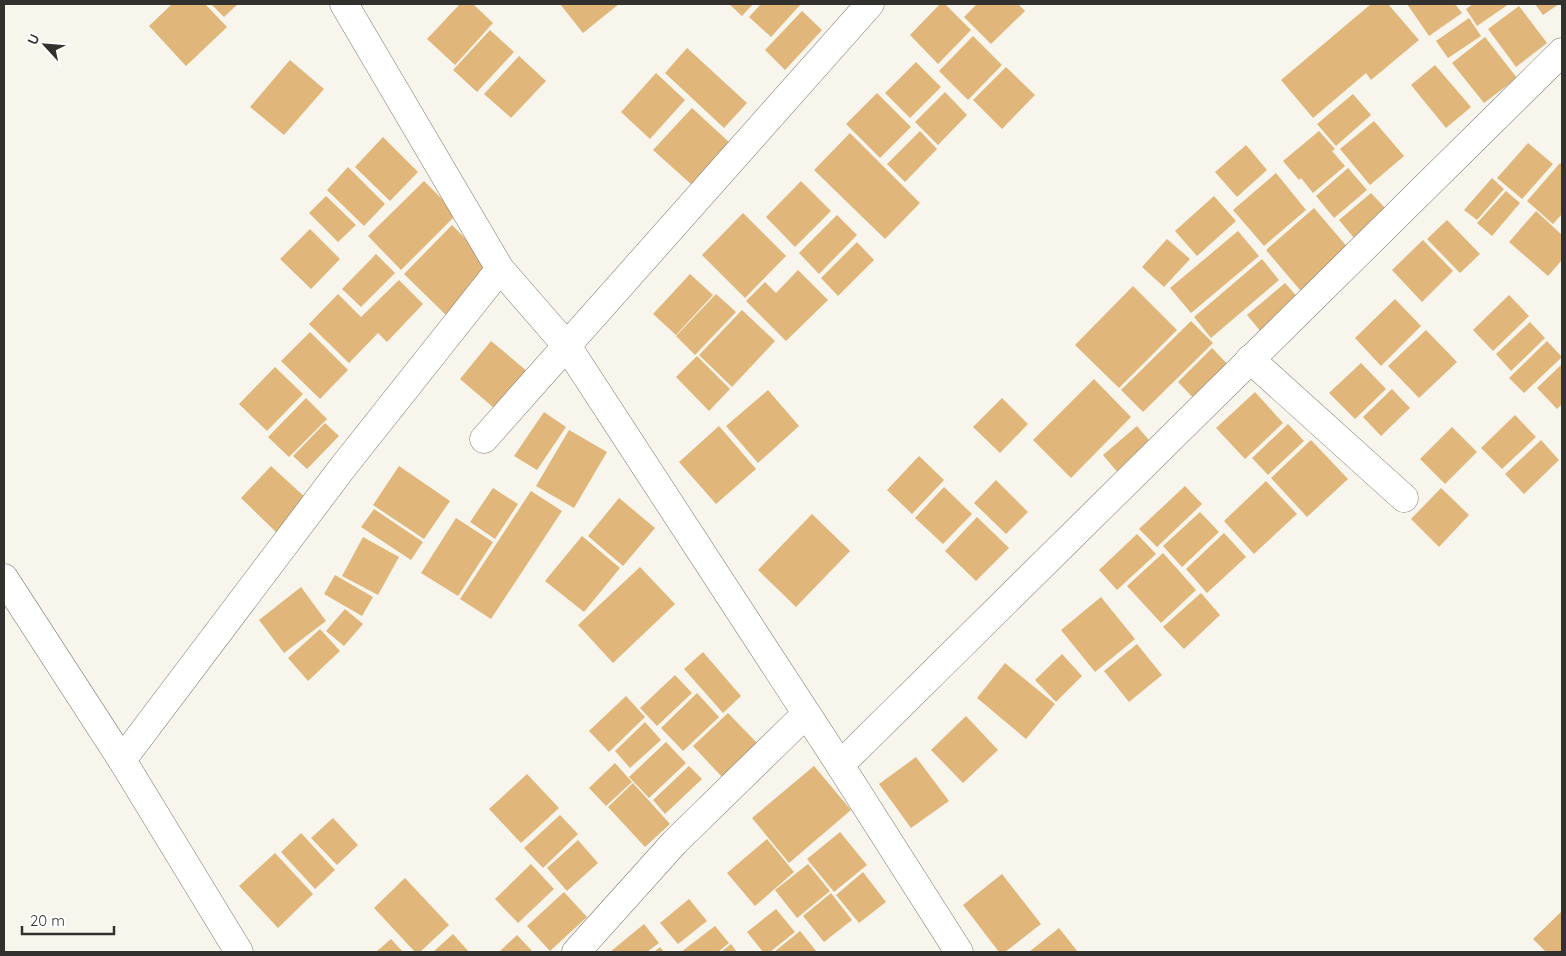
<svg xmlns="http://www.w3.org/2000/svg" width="1566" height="956" font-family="Quicksand,sans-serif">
<rect width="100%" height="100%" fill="#f8f6ec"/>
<!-- building -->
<g fill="#e1b67a">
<path d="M172,4H205L227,27L186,66L149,26Z"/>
<path d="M211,4H238L224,17Z"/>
<path d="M460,4H473L493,23L455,65L427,39Z"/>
<path d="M560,4H619L583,33Z"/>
<path d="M729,4H753L742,16Z"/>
<path d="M761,4H801L771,37L749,17Z"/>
<path d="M940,4H945L971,30L938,64L910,35Z"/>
<path d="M977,4H1018L1025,11L991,44L964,17Z"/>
<path d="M1371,4H1388L1419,40L1371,80L1366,73L1313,118L1281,80Z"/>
<path d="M1407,4H1455L1462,13L1429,36Z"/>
<path d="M1473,4H1509L1477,26L1466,9Z"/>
<path d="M1535,4H1559L1543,15Z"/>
<path d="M1519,6L1547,43L1516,67L1488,29Z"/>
<path d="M802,11L822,30L785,70L765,50Z"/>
<path d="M1469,18L1481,36L1448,58L1436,41Z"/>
<path d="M490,30L514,52L477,92L453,70Z"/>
<path d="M973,36L1002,65L968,100L939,71Z"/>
<path d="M1485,37L1517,78L1484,103L1452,63Z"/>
<path d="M687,48L747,103L724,128L665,73Z"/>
<path d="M519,56L546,81L511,118L484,94Z"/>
<path d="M290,60L324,89L284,135L250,107Z"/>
<path d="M916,62L941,87L910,118L885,93Z"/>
<path d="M1435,65L1471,107L1446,128L1411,85Z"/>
<path d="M1006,67L1035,95L1002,129L973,100Z"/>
<path d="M656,73L685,100L650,139L621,112Z"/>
<path d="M945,92L967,115L938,145L915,122Z"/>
<path d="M877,93L911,127L880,158L846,124Z"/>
<path d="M1353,94L1371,115L1336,146L1317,124Z"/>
<path d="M692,108L730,143L692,185L653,150Z"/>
<path d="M1374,121L1404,156L1370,185L1340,149Z"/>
<path d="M920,131L937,149L905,182L887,164Z"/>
<path d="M1319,131L1335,149L1332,151L1345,166L1313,193L1301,178L1299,180L1283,161Z"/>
<path d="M850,133L920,203L885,239L814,170Z"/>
<path d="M383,137L418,172L390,201L355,167Z"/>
<path d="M1528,143L1553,164L1522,199L1497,178Z"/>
<path d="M1246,145L1267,170L1237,197L1215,172Z"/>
<path d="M1560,163L1562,165V214L1553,224L1527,201Z"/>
<path d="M348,167L385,204L364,226L327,190Z"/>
<path d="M1348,168L1367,190L1334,218L1316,196Z"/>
<path d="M1276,173L1306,210L1264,246L1233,210Z"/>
<path d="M1492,178L1504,189L1477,220L1464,210Z"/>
<path d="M424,181L457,214L401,270L368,236Z"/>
<path d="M801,181L831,211L795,247L766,217Z"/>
<path d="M1506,191L1520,203L1492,236L1477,223Z"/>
<path d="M1371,193L1387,210L1354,238L1339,220Z"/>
<path d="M326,196L356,225L338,242L309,213Z"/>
<path d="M1214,196L1236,221L1197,256L1175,231Z"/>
<path d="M1314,208L1355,256L1306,297L1266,250Z"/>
<path d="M1536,211L1562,235V260L1548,276L1509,242Z"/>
<path d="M743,213L786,256L745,298L702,255Z"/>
<path d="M837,215L857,235L819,274L799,253Z"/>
<path d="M1447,220L1480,254L1460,273L1427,239Z"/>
<path d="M452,225L494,267L447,316L404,274Z"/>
<path d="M310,229L340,259L311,289L280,259Z"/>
<path d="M1238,231L1259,256L1191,313L1170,288Z"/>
<path d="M1167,239L1190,259L1164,287L1142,267Z"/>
<path d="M1423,240L1453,271L1422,302L1392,270Z"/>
<path d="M857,242L874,260L838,296L821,278Z"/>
<path d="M376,254L395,273L361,307L342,289Z"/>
<path d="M1262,259L1279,280L1211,338L1194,317Z"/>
<path d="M798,270L828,300L786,341L746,301L765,282L776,293Z"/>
<path d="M690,274L713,295L676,335L653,314Z"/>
<path d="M399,280L423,304L387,342L378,333L349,363L309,324L338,294L361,317Z"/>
<path d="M1285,283L1301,301L1262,333L1247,315Z"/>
<path d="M1133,286L1177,330L1119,388L1075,345Z"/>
<path d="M716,294L736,312L695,355L676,336Z"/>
<path d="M1509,295L1529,316L1493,351L1473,330Z"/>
<path d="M1395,299L1421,326L1381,366L1355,338Z"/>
<path d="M742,310L775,341L732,387L699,355Z"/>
<path d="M1191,321L1213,343L1143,412L1121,390Z"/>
<path d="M1530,322L1545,338L1511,371L1496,354Z"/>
<path d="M1426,330L1457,362L1419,398L1388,366Z"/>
<path d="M310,332L348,370L320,399L281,361Z"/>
<path d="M491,341L533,376L501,414L460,379Z"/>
<path d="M1547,341L1562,357L1524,393L1509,378Z"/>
<path d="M1212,348L1235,372L1201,406L1178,382Z"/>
<path d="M697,356L730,389L709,411L676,377Z"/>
<path d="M1361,363L1386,389L1355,419L1329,393Z"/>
<path d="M1562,364V404L1557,409L1537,388Z"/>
<path d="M275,367L303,394L267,431L239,404Z"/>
<path d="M1094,379L1131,417L1071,478L1033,440Z"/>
<path d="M1392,389L1410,408L1381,436L1363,417Z"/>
<path d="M768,390L799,426L758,463L726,426Z"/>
<path d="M1255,392L1283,423L1245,459L1216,428Z"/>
<path d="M306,398L327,419L289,457L268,437Z"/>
<path d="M1002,398L1028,424L1000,453L973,427Z"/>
<path d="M544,412L566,427L537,470L514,456Z"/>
<path d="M1515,415L1536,437L1502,469L1481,448Z"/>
<path d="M325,423L339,436L307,469L293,456Z"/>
<path d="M1288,424L1304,441L1268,475L1252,458Z"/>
<path d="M719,426L756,469L716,504L679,462Z"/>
<path d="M1137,426L1153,445L1119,474L1103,455Z"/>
<path d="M1452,427L1477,452L1445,484L1420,459Z"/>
<path d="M569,430L607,452L574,508L536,486Z"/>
<path d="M1311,440L1348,479L1307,517L1271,478Z"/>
<path d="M1541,440L1559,460L1524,494L1505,474Z"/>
<path d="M919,456L944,480L912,514L887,490Z"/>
<path d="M271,466L307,499L276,532L241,498Z"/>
<path d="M399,466L450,501L424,539L373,505Z"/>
<path d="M996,480L1028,512L1006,534L974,503Z"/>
<path d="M1266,481L1297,514L1254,554L1224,521Z"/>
<path d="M1185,486L1202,504L1157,547L1139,529Z"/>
<path d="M944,487L972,514L943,544L915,518Z"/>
<path d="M493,488L518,504L495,539L470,522Z"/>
<path d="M1441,488L1469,515L1439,547L1411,519Z"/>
<path d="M531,491L562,511L491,619L460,599Z"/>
<path d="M619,498L655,528L623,566L588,536Z"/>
<path d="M374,509L423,542L411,560L361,527Z"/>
<path d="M1200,512L1219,532L1182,567L1163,546Z"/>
<path d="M812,514L850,551L796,607L758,570Z"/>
<path d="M977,517L1009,548L976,581L945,551Z"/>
<path d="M456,518L493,542L458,596L421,573Z"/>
<path d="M1224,533L1246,557L1207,593L1186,569Z"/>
<path d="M1137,534L1156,554L1117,590L1099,570Z"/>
<path d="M582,536L620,568L584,612L545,581Z"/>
<path d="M363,537L399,557L378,595L342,576Z"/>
<path d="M1163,553L1196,590L1161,623L1127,586Z"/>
<path d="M640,567L675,604L613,663L578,625Z"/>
<path d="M335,575L373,597L362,616L324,594Z"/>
<path d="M301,587L326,621L284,653L259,620Z"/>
<path d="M1201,593L1220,615L1184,649L1163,627Z"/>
<path d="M1101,597L1135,639L1095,672L1061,630Z"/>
<path d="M345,609L363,624L344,646L326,631Z"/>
<path d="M320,629L340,651L308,681L288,658Z"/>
<path d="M1137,644L1162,675L1129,702L1104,671Z"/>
<path d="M703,652L741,696L723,713L684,669Z"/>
<path d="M1062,654L1082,676L1056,702L1035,680Z"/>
<path d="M1005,663L1055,704L1026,739L977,698Z"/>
<path d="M675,675L692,693L657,726L640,708Z"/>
<path d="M697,693L719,717L683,751L661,728Z"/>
<path d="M626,696L645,717L609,752L589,731Z"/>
<path d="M728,713L757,743L722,777L693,746Z"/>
<path d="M966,716L998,750L963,783L931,750Z"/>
<path d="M645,722L661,740L630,768L615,751Z"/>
<path d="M666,742L686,763L649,798L629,777Z"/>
<path d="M916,757L949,801L911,828L879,784Z"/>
<path d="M615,763L632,782L606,806L589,788Z"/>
<path d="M689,766L702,779L665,814L653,800Z"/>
<path d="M814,766L851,810L789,863L752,818Z"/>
<path d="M527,774L559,808L521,843L489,809Z"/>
<path d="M633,783L670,824L645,847L608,807Z"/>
<path d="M560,815L578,834L543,868L524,848Z"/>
<path d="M333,818L358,845L337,865L311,838Z"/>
<path d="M840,832L867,865L834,892L807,859Z"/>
<path d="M301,833L335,870L315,889L281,852Z"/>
<path d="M767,839L794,872L755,906L727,873Z"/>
<path d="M578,840L598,863L567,891L547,868Z"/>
<path d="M275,853L313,894L278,928L239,886Z"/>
<path d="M531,864L554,889L518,923L495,899Z"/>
<path d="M808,864L830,891L797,918L775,890Z"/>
<path d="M863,872L886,902L859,923L836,895Z"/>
<path d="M1002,874L1041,924L1005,952H999L963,905Z"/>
<path d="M405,878L449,925L420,952H415L374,908Z"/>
<path d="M564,892L587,917L550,951L527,926Z"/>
<path d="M831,893L852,920L824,942L803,916Z"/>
<path d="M689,899L707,921L678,944L660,923Z"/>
<path d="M776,909L795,932L770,952H763L747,932Z"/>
<path d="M1562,911V952H1546L1533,939Z"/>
<path d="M644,924L659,943L647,952H610Z"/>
<path d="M715,926L729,943L718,952H681Z"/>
<path d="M1059,928L1078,952H1029Z"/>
<path d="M800,931L817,952H774Z"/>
<path d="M453,934L469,952H433Z"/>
<path d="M517,935L533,952H499Z"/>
<path d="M391,939L403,952H376Z"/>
<path d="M731,944L737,952H721Z"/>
<path d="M660,947L664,952H654Z"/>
</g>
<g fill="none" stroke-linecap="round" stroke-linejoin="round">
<defs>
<g id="minor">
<path d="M344,4L500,269L567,346L840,765L959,952"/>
<path d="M1250,359L1404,498"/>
<path d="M484,439L870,4"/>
<path d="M4,578L122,760L239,952"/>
<path d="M122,760L343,467L500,269"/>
<path d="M840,765L1562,52"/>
<path d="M576,952L674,843L806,714"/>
</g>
</defs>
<!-- minor casing -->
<use href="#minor" stroke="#7a776f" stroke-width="29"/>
<!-- minor -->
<use href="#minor" stroke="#fff" stroke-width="28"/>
</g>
<!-- border -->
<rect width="1566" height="956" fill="none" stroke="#32312d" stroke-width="10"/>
<!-- north arrow -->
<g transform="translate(45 45) rotate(296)" stroke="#ffffff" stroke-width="4" paint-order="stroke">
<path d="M0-4L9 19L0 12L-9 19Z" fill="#32312d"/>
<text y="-8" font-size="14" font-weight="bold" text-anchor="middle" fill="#32312d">U</text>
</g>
<!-- scale -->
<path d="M22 926v8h92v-8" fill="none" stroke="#32312d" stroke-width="2.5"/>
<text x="30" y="926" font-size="15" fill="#32312d" stroke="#ffffff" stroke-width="4" paint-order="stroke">20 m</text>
</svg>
